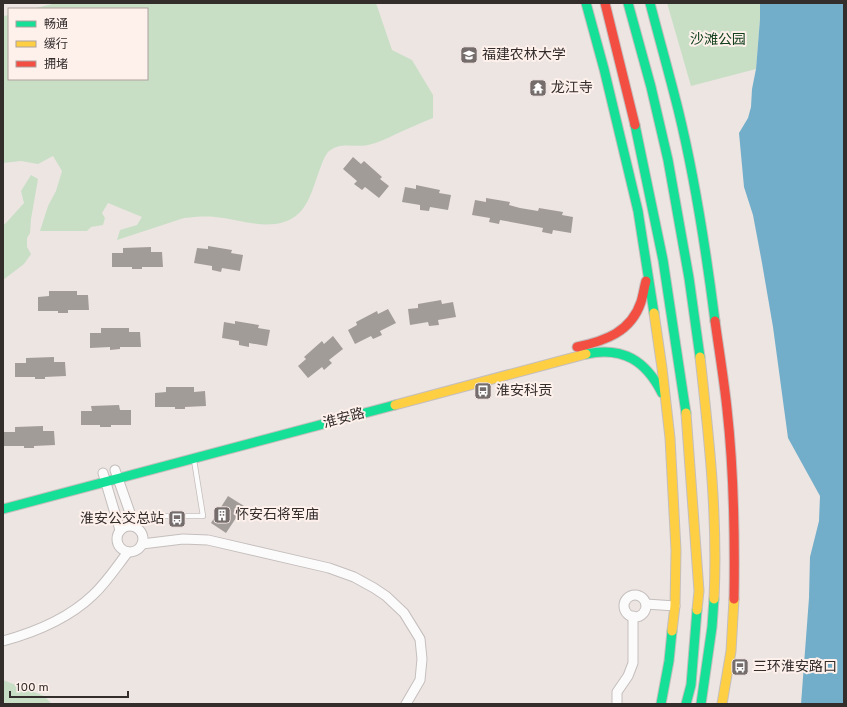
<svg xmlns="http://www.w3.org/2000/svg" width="847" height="707" font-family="Overpass,'Noto Sans SC',sans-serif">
<rect width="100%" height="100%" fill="#ede5e2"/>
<!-- green -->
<g fill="#c8dfc6">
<path d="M56,3H376L392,50L412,60L433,95V118C420,123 407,129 394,135C386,139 377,143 368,145C354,148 340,141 328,152C324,157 322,163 320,169C312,189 308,215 284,222C261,229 238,219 215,217C204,216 194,217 184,218L117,240L120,230L137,225L142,217L108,203L102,213L105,218L103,225L91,227L87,231H40L48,206L56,191L62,171L53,156L38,164L21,161L3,163V16L9,15V79H147V9H32Z"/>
<path d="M667,3H760V19L756,69L691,86Z"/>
<path d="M31,175L38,179L31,219L30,233L27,238V247L31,254L24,264L3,280V225L6,223L24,203L21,191Z"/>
<path d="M3,680L44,696L52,704H3Z"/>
</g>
<!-- water -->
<path fill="#72aeca" d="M760,3H844V704H801L809,598L810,557L819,521L820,496L788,438L773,327L762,263L753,215L744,187L739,133L748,118L751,107L752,89L756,69L760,19Z"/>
<!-- building -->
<g fill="#a29c99">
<path d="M353,157L361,164L364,161L382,177L380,179L389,186L379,198L365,187L362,190L354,184L357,181L343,169Z"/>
<path d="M416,185L440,190L439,193L451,195L448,210L430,207L429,211L420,210V205L402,202L405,187L416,189Z"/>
<path d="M486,198L510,202L509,205L520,208L538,211L539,208L563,212L562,215L573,217L571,233L553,230L552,234L542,232L543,228L500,220L499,224L489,222L490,218L472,215L475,200L486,202Z"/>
<path d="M208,246L232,250L231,253L243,255L240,271L222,268L221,272L212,270V266L194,263L197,248L208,249Z"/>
<path d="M151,247V252H162L163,267H142V269H132V267H112V253H123V248Z"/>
<path d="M49,291H77V295H88L89,310H68V313H58V311H38V297L49,296Z"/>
<path d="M441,300L442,304L453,302L456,317L438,320L439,325L429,326L428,322L410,325L408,309L418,308V304Z"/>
<path d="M388,309L396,323L380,331L382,335L373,339L371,336L355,344L348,330L357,325L356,322L377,311L378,314Z"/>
<path d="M235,321L259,325L258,328L270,330L267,346L249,343V347L239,345V341L222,338L224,322L235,324Z"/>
<path d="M101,328H129V332H140L141,347H120V349L110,350V347L90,348V333H101Z"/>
<path d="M333,336L343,349L329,360L332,363L324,370L322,367L308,378L298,366L306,359L304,357L322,341L324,344Z"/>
<path d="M54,357V362H65L66,376L45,377V379H35V377H15V363H26V358Z"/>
<path d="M166,387H194V392L205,391L206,406L185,407V409H175V407H155V393L166,392Z"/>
<path d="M119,405L120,410H131V425H111V427H100V425H81V411H92L91,406Z"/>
<path d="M43,426V431H54L55,445L34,446V448H24V446H4V432H15V427Z"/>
<path d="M228,496L244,506L226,533L211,523Z"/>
</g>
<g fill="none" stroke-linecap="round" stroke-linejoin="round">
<defs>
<path id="lane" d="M153,516H203L194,460"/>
<g id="street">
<path d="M115,470L135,527"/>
<path d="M103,473L120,530"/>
<circle cx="130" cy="539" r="13"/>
<path d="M142,544L183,539L208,540L329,568L354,577L374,588L386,596L404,613L420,639L422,659L420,680L406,704"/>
<circle cx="635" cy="606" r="11"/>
<path d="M646,604L675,606"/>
<path d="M3,641C36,632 68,619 93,595C107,582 117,566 128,552"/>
<path d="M617,704V692L628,676L633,663V616"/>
</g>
<g id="fast">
<path d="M586,3L604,69L638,211L654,313"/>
<path d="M628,3L651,87L668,160L689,278L700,357"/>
<path d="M650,3C659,38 669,73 678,109C695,178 706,250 715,321"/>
<path d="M635,125L663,260L686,413"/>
<path d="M586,354C623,346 646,361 662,393"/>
<path d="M3,509L395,405"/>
<path d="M661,704L669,661L672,631"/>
<path d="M686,704L691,685L697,610"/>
<path d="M701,704L712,627L714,599"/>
</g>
<g id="slow">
<path d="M654,313L662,368L670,438L676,550L675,606L672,631"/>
<path d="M700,357C709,437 718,518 714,599"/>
<path d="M395,405L586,354"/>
<path d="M686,413L699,591L697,610"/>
<path d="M722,704L731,651L734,599"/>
</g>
<g id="jam">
<path d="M605,3L635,125"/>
<path d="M715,321C719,350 724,380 727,409C734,472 735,535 734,599"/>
<path d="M577,347C605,341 631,332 641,302C643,296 644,288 646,281"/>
</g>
</defs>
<!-- lane casing -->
<use href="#lane" stroke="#c4bebd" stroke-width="6"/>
<!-- street casing -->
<use href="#street" stroke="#c4bebd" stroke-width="11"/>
<!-- fast casing -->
<use href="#fast" stroke="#c4bebd" stroke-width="11"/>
<!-- slow casing -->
<use href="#slow" stroke="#c4bebd" stroke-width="11"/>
<!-- jam casing -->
<use href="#jam" stroke="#c4bebd" stroke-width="11"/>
<!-- lane -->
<use href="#lane" stroke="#fcfbfb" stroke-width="4.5"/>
<!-- street -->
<use href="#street" stroke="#fcfbfb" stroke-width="9"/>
<!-- fast -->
<use href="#fast" stroke="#16e098" stroke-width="9"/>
<!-- slow -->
<use href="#slow" stroke="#ffcf43" stroke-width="9"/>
<!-- jam -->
<use href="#jam" stroke="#f24e42" stroke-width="9"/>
</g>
<!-- icons -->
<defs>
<symbol id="university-square" viewBox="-11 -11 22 22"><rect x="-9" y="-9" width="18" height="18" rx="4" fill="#746d6c" stroke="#fef0eb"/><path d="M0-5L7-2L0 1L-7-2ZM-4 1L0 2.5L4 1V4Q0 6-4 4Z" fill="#fff"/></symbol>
<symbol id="temple-square" viewBox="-11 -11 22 22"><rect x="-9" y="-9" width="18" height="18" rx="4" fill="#746d6c" stroke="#fef0eb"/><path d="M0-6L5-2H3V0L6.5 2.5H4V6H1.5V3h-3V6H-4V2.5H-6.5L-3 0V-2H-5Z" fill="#fff"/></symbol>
<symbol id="bus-square" viewBox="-11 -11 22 22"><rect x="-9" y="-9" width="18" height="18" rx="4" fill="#746d6c" stroke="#fef0eb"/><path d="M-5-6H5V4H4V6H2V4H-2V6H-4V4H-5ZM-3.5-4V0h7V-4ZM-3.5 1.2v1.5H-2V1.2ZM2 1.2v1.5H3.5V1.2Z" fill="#fff"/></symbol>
<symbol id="building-square" viewBox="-11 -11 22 22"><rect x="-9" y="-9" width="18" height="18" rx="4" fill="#746d6c" stroke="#fef0eb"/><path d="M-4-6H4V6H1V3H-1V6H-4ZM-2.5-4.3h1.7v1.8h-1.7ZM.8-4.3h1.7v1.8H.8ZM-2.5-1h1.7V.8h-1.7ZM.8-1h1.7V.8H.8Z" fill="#fff"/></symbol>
</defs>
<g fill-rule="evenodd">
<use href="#university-square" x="459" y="45" width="20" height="20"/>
<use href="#temple-square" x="528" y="78" width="20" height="20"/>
<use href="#bus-square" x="473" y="381" width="20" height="20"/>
<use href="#building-square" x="212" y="505" width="20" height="20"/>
<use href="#bus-square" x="167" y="509" width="20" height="20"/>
<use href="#bus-square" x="730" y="657" width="20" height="20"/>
</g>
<g text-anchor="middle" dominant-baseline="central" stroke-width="4" stroke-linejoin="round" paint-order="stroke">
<!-- park labels -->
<g font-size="14" fill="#12411c" stroke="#fef0eb">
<text x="718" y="40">沙滩公园</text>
</g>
<!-- poi labels -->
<g font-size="14" fill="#332d2c" stroke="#fef0eb" text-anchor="start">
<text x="482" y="55">福建农林大学</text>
<text x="551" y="88">龙江寺</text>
<text x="496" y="391">淮安科贡</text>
<text x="235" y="515">怀安石将军庙</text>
<text x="164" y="519" text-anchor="end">淮安公交总站</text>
<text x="753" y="667">三环淮安路口</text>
</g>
<!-- street labels -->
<g font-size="14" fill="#332d2c" stroke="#fef0eb">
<text transform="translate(344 419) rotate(-15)">淮安路</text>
</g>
</g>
<!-- border -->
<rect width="847" height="707" fill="none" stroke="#332d2c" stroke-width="8"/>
<!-- legend -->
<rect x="8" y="8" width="140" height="72" fill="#fef0eb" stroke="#ada29f"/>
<rect x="16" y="21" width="20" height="6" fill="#16e098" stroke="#ada29f"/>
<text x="44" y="28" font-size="12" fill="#332d2c">畅通</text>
<rect x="16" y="41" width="20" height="6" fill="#ffcf43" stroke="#ada29f"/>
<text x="44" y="48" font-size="12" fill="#332d2c">缓行</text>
<rect x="16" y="61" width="20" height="6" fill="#f24e42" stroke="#ada29f"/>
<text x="44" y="68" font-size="12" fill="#332d2c">拥堵</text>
<!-- scale -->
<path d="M10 691v6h118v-6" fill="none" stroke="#332d2c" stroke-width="2"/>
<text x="16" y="691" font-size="12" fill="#332d2c" stroke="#fef0eb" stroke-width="3" paint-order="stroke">100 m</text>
</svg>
